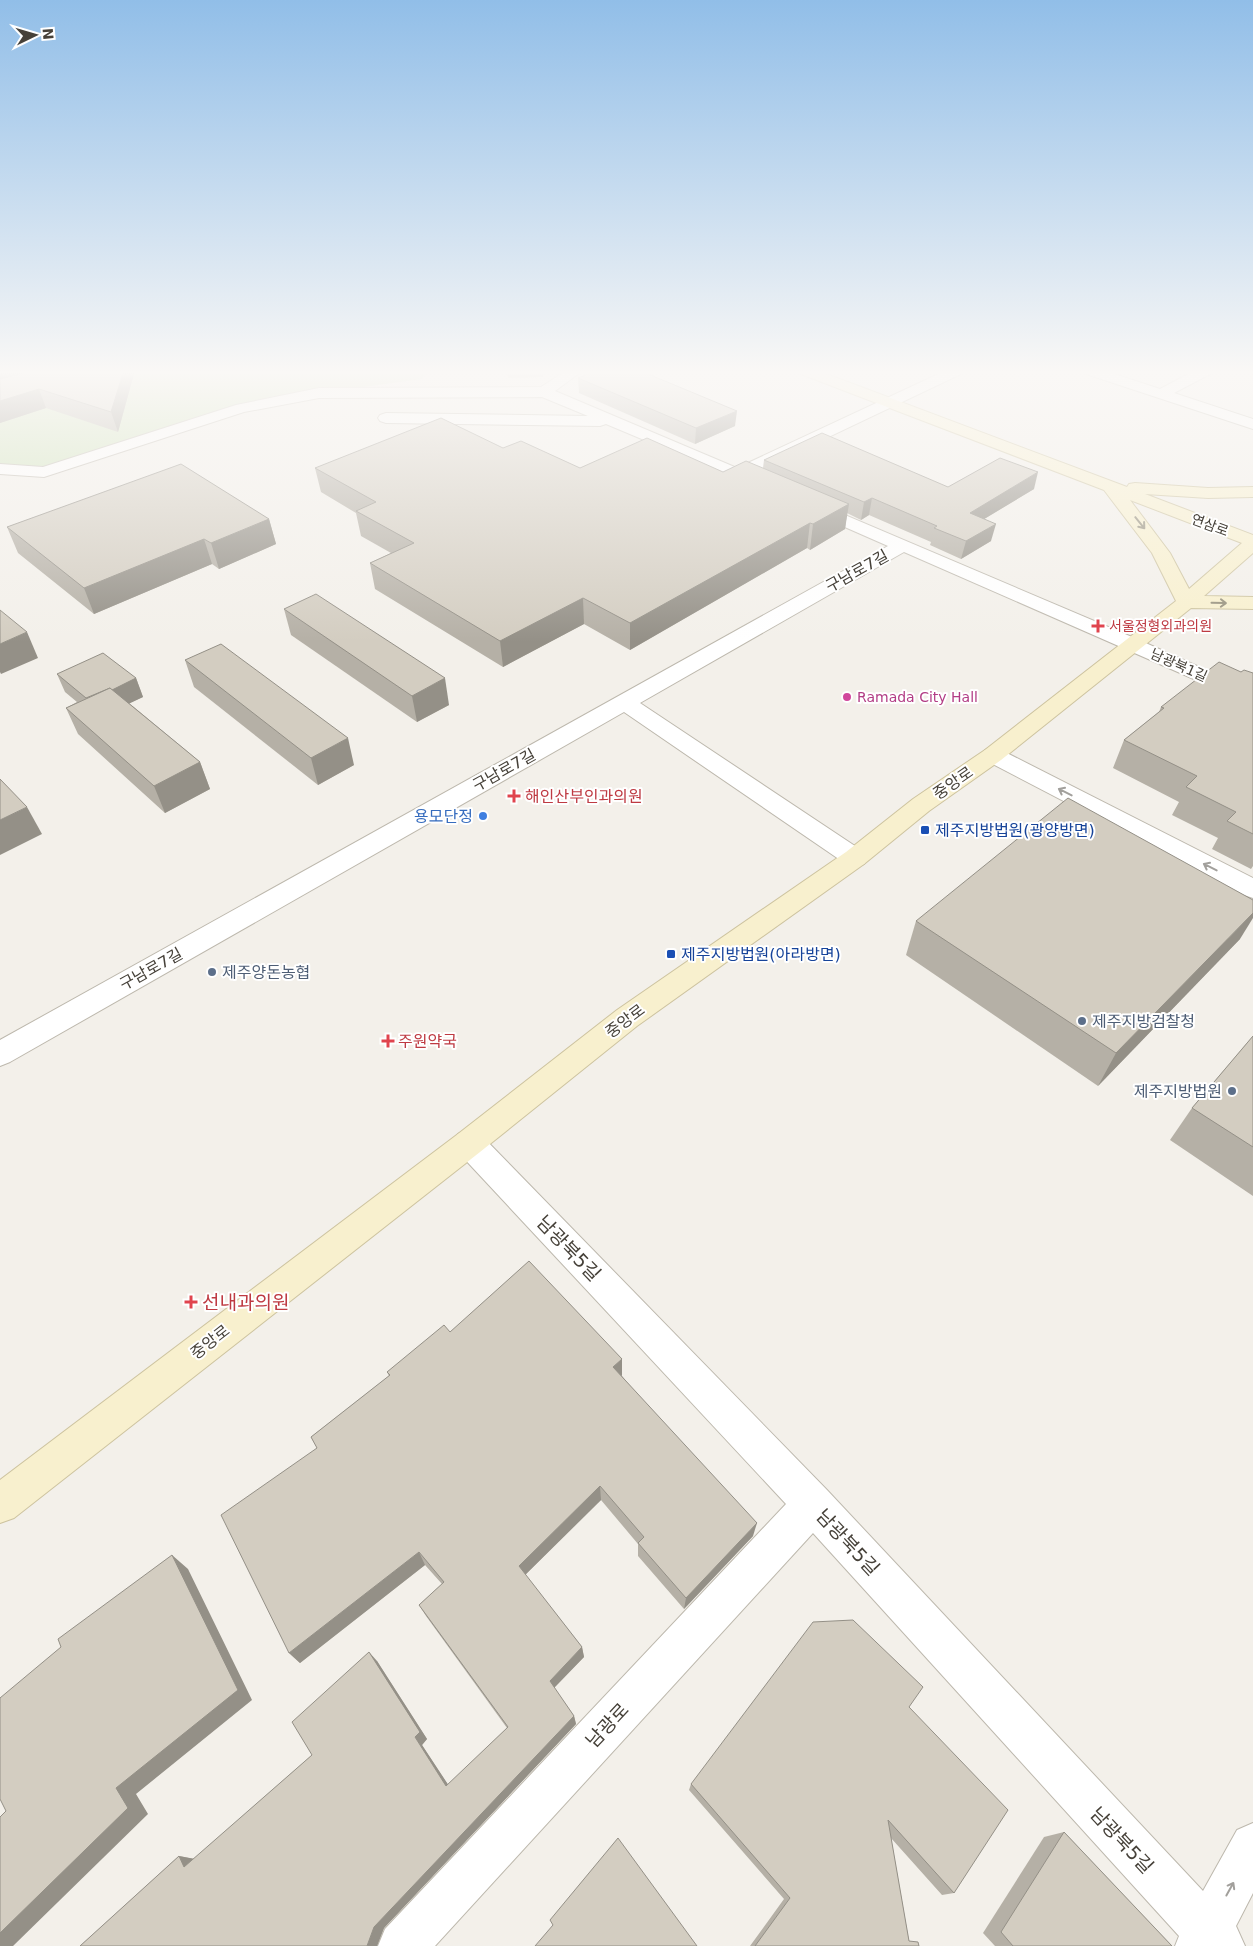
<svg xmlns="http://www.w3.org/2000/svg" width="1253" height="1946" font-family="'DejaVu Sans','Noto Sans KR',sans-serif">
<rect width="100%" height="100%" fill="#f3f0ea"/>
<!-- green -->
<path fill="#cde2b8" d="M85,370H428L422,379L319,393L241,408L44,472L0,469V394Z"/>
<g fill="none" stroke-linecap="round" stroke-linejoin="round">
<defs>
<g id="minor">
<path d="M564,370H578V374L555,391L737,468L947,370H965L963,373L751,474L767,480L770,484L767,488L761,489L606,424L600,426L386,423L380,421L378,418L380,415L386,413L588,416L542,397L319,398L244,412L44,477L0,474V464L43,467L236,405L319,388L541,387L564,372Z"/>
<path d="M1081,370H1102L1160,389L1196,370H1214L1212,373L1174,393L1253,419V429L1083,373Z"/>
<path d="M812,501L1139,640L1253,691V705L904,552L640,703L864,852L868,858L864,864L855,867L846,864L624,712L10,1062L0,1066V1040L888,546L806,510L803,506L806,502Z"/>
<path d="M993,748L1001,750L1253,878V898L1244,895L985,760L982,755L985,750Z"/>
<path d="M469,1130L480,1134L827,1490L1203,1891L1237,1830L1253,1823V1893L1236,1926L1245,1946H1175L1179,1936L813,1533L435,1946H378L385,1929L786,1504L458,1152L453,1143L458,1134Z"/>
</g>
<path id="secondary" d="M796,370H816L1127,487L1129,484L1135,483L1208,488L1253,487V497L1208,498L1145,494L1253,535V553L1204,596L1253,597V609L1191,608L1001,760L929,811L864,864L637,1026L480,1152L14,1518L0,1523V1480L458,1134L617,1010L846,852L913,799L985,750L1176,601L1152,553L1104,490L798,373ZM1130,500L1242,543L1189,589L1170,553Z"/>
</defs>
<!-- minor casing -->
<use href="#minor" stroke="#bdb8ad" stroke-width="2"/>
<!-- secondary casing -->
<use href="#secondary" stroke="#cdc39f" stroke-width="2"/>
<!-- minor -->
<use href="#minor" fill="#fff" fill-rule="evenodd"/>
<!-- secondary -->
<use href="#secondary" fill="#f8f0ce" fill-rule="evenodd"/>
</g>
<!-- wall -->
<g fill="#b5b0a6">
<path d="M0,370H135L118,432L46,408L0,423Z"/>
<path d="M507,370H543V377L508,378Z"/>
<path d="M648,374L735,426L695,444L579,393L578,378Z"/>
<path d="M503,448L580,468L723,472L763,468L764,460L948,487L1034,489L984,519L991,541L961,559L930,545L931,542L869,515L861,520L847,513L845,529L810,550L807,548L630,650L584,624L503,667L375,589L370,563L391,553L361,536L356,513L321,492L315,468Z"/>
<path d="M269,519L276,544L219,569L212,564L94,614L18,553L7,527Z"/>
<path d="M284,609L449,705L417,722L291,635Z"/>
<path d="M185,660L354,765L318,785L194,687Z"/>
<path d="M1241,672L1253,673V866L1251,869L1212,849L1218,838L1172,815L1179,802L1113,768L1124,740L1159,712L1161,707Z"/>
<path d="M57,674L136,678L143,697L129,703L200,762L210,789L165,813L78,734L66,708L77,702L65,692Z"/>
<path d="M916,921L1240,939L1098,1086L906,955Z"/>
<path d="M1253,1036V1196L1170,1140L1192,1108Z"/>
<path d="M450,1332L622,1359V1376L753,1536L684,1609L638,1556V1544L601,1500L525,1575L582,1647L584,1657L554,1688L574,1716L576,1724L384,1928L377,1946H80L179,1856L194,1859L312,1755L377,1661L427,1739L422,1745L448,1785L507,1728L426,1616L419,1605L442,1584L425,1565L300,1663L289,1653L317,1448L311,1437L389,1376L387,1372Z"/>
<path d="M909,1707L954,1893L942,1895L891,1838L909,1941L919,1946H750L784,1899L689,1790L691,1784Z"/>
<path d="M1064,1832L1172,1946H995L983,1933L1044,1837Z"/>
</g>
<!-- shaded-wall -->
<g fill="#949087">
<path d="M0,370H64L0,387Z"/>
<path d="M124,370H135L118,432L111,412Z"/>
<path d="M39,389L46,408L0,423V401Z"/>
<path d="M737,411L735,426L695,444L696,428Z"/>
<path d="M1038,472L1034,489L966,530L970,513Z"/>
<path d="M872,498L869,515L861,520L864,502Z"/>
<path d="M849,504L845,529L810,550L813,524Z"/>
<path d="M269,519L276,544L219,569L211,543Z"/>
<path d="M810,523L807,548L630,650V623Z"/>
<path d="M996,524L991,541L961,559L966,541Z"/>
<path d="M204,539L212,564L94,614L84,588Z"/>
<path d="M583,598L584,624L503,667L500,641Z"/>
<path d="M27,632L38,658L1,674L0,672V644Z"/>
<path d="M136,678L143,697L97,719L89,700Z"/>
<path d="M445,678L449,705L417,722L412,696Z"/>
<path d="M348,738L354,765L318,785L311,758Z"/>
<path d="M200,762L210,789L165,813L154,786Z"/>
<path d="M27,807L42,834L0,855V820Z"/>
<path d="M1253,913V918L1240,939L1098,1086L1116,1053Z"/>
<path d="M622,1359V1375L614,1383L613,1367Z"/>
<path d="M600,1486L601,1500L522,1578L519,1566Z"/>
<path d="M757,1523L753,1536L684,1609L686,1598Z"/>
<path d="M419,1552L425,1565L300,1663L289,1653Z"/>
<path d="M172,1555L188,1569L252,1700L136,1794L148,1814L13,1946H0V1933L116,1788Z"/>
<path d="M582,1647L584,1657L552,1690L550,1681Z"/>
<path d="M369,1652L377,1661L427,1739L422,1745L453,1792L446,1786L415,1737Z"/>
<path d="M574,1716L576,1724L384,1928L377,1946H367L374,1927Z"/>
<path d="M179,1856L195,1859L184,1867Z"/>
</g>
<!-- building -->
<g fill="#d3cdc1" stroke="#949087">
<path d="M35,370H124L111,412L39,389L0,401V379Z"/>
<path d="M598,370H648V374L737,411L696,428L578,378Z"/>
<path d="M441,418L503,448L521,441L580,468L647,438L723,472L746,461L849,504L813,524L810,523L630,623L583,598L500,641L370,563L414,543L356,511L376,502L315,468Z"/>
<path d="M822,433L948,487L1000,458L1038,472L970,513L996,524L966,541L934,528L937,526L872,498L864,502L764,460Z"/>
<path d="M181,464L269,519L211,543L204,539L84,588L7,527Z"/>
<path d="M316,594L445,678L412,696L284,609Z"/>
<path d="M0,610L27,632L0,644Z"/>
<path d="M221,644L348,738L311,758L185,660Z"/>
<path d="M103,653L136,678L112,690L110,688L86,698L57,674Z"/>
<path d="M1219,662L1241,672L1244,670L1253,673V834L1227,821L1236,812L1186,787L1197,776L1124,740L1164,708L1161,707Z"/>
<path d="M110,688L200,762L154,786L66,708Z"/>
<path d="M0,779L27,807L0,820Z"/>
<path d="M1068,798L1253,900V913L1116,1053L916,921Z"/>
<path d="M1253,1036V1147L1192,1108Z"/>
<path d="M529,1261L622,1359L613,1367L757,1523L686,1598L638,1543L644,1537L600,1486L519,1566L582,1647L550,1681L574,1716L374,1927L367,1946H80L179,1856L184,1867L312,1755L292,1722L369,1652L420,1732L415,1737L446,1786L508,1727L419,1605L444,1582L419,1552L289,1653L221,1515L317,1448L311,1437L390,1375L387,1372L444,1325L450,1332Z"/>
<path d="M172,1555L238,1690L116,1788L128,1808L0,1933V1817L6,1811L0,1799V1698L61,1647L58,1639Z"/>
<path d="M853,1620L923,1687L909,1707L1008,1810L954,1893L888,1820L909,1941L918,1942L919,1946H755L790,1898L691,1784L813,1622Z"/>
<path d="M1064,1832L1172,1946H1013L1001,1932Z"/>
<path d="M618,1838L697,1946H535L553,1925L550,1920Z"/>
</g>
<!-- one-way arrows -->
<defs><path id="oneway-shaft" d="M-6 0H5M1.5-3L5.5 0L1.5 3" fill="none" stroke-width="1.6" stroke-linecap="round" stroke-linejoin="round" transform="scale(1.25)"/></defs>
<g stroke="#96907c">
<use href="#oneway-shaft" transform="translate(1140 523) rotate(51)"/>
<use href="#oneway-shaft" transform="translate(1219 603) rotate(1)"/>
</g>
<g stroke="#a2a09c">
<use href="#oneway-shaft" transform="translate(1065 792) rotate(-153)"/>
<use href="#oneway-shaft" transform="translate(1210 867) rotate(-153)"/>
<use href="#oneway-shaft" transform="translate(1230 1889) rotate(-61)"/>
</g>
<!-- sky -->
<linearGradient id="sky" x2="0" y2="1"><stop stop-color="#91bee8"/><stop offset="0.58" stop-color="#faf8f6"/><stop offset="1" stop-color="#faf8f6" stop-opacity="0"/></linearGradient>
<rect width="1253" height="642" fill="url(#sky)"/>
<!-- markers -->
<g fill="#e0444e" stroke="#fff" stroke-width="2">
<path d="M1095.5 618.5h5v5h5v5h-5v5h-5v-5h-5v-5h5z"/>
<path d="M511.5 788.5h5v5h5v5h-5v5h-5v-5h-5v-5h5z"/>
<path d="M385.5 1033.5h5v5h5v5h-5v5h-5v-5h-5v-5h5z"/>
<path d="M188.5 1294.5h5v5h5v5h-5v5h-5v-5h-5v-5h5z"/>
</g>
<circle fill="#d1479c" stroke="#fff" stroke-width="2" cx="847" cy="697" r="5"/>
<circle fill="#3f7fe0" stroke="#fff" stroke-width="2" cx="483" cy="816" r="5"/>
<g fill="#1a4fb4" stroke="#fff" stroke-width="2">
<rect x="920" y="825" width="10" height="10" rx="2.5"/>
<rect x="666" y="949" width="10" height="10" rx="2.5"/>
</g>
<g fill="#5c6f8a" stroke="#fff" stroke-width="2">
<circle cx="212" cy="972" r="5"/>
<circle cx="1082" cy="1021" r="5"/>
<circle cx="1232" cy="1091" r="5"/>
</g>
<g text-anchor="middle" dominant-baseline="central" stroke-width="4" stroke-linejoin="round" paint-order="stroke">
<!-- far-street labels -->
<g font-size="14" fill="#464139" stroke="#fff">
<text transform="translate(1210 525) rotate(20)">연삼로</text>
<text transform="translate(1179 665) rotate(24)">남광북1길</text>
</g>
<!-- far-health labels -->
<g font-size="14" fill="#be3a42" stroke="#fff" text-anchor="start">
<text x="1109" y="626">서울정형외과의원</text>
</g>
<!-- far-hotel labels -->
<g font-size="14" fill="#b23c85" stroke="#fff" text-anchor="start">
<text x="857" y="697">Ramada City Hall</text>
</g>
<!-- street labels -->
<g font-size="16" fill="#464139" stroke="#fff">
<text transform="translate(857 571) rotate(-29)">구남로7길</text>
<text transform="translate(504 770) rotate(-29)">구남로7길</text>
<text transform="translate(953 783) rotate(-35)">중앙로</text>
<text transform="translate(151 969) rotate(-29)">구남로7길</text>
<text transform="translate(625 1021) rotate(-37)">중앙로</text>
<text transform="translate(210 1342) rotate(-38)">중앙로</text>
</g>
<!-- health labels -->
<g font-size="16" fill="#be3a42" stroke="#fff" text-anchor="start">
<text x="525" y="796">해인산부인과의원</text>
<text x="398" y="1041">주원약국</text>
</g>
<!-- shop labels -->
<g font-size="16" fill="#366cbe" stroke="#fff" text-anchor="end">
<text x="473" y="816">용모단정</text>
</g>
<!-- transit labels -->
<g font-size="16" fill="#164399" stroke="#fff" text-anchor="start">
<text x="935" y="830">제주지방법원(광양방면)</text>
<text x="681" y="954">제주지방법원(아라방면)</text>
</g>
<!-- service labels -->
<g font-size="16" fill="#4e5e75" stroke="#fff" text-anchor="start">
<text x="222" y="972">제주양돈농협</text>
<text x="1092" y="1021">제주지방검찰청</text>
<text x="1222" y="1091" text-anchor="end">제주지방법원</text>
</g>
<!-- near-street labels -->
<g font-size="19" fill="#464139" stroke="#fff">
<text transform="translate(569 1248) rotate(46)">남광북5길</text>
<text transform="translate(848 1542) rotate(47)">남광북5길</text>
<text transform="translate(607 1725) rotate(-47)">남광로</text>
<text transform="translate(1122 1840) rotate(47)">남광북5길</text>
</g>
<!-- near-health labels -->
<g font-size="19" fill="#be3a42" stroke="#fff" text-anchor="start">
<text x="202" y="1302">선내과의원</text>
</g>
</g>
<!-- north arrow -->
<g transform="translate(35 35) rotate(85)" stroke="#ffffff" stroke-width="4" paint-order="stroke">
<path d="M0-4L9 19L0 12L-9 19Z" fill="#464139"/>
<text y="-8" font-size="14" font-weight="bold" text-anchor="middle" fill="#464139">N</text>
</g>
</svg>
